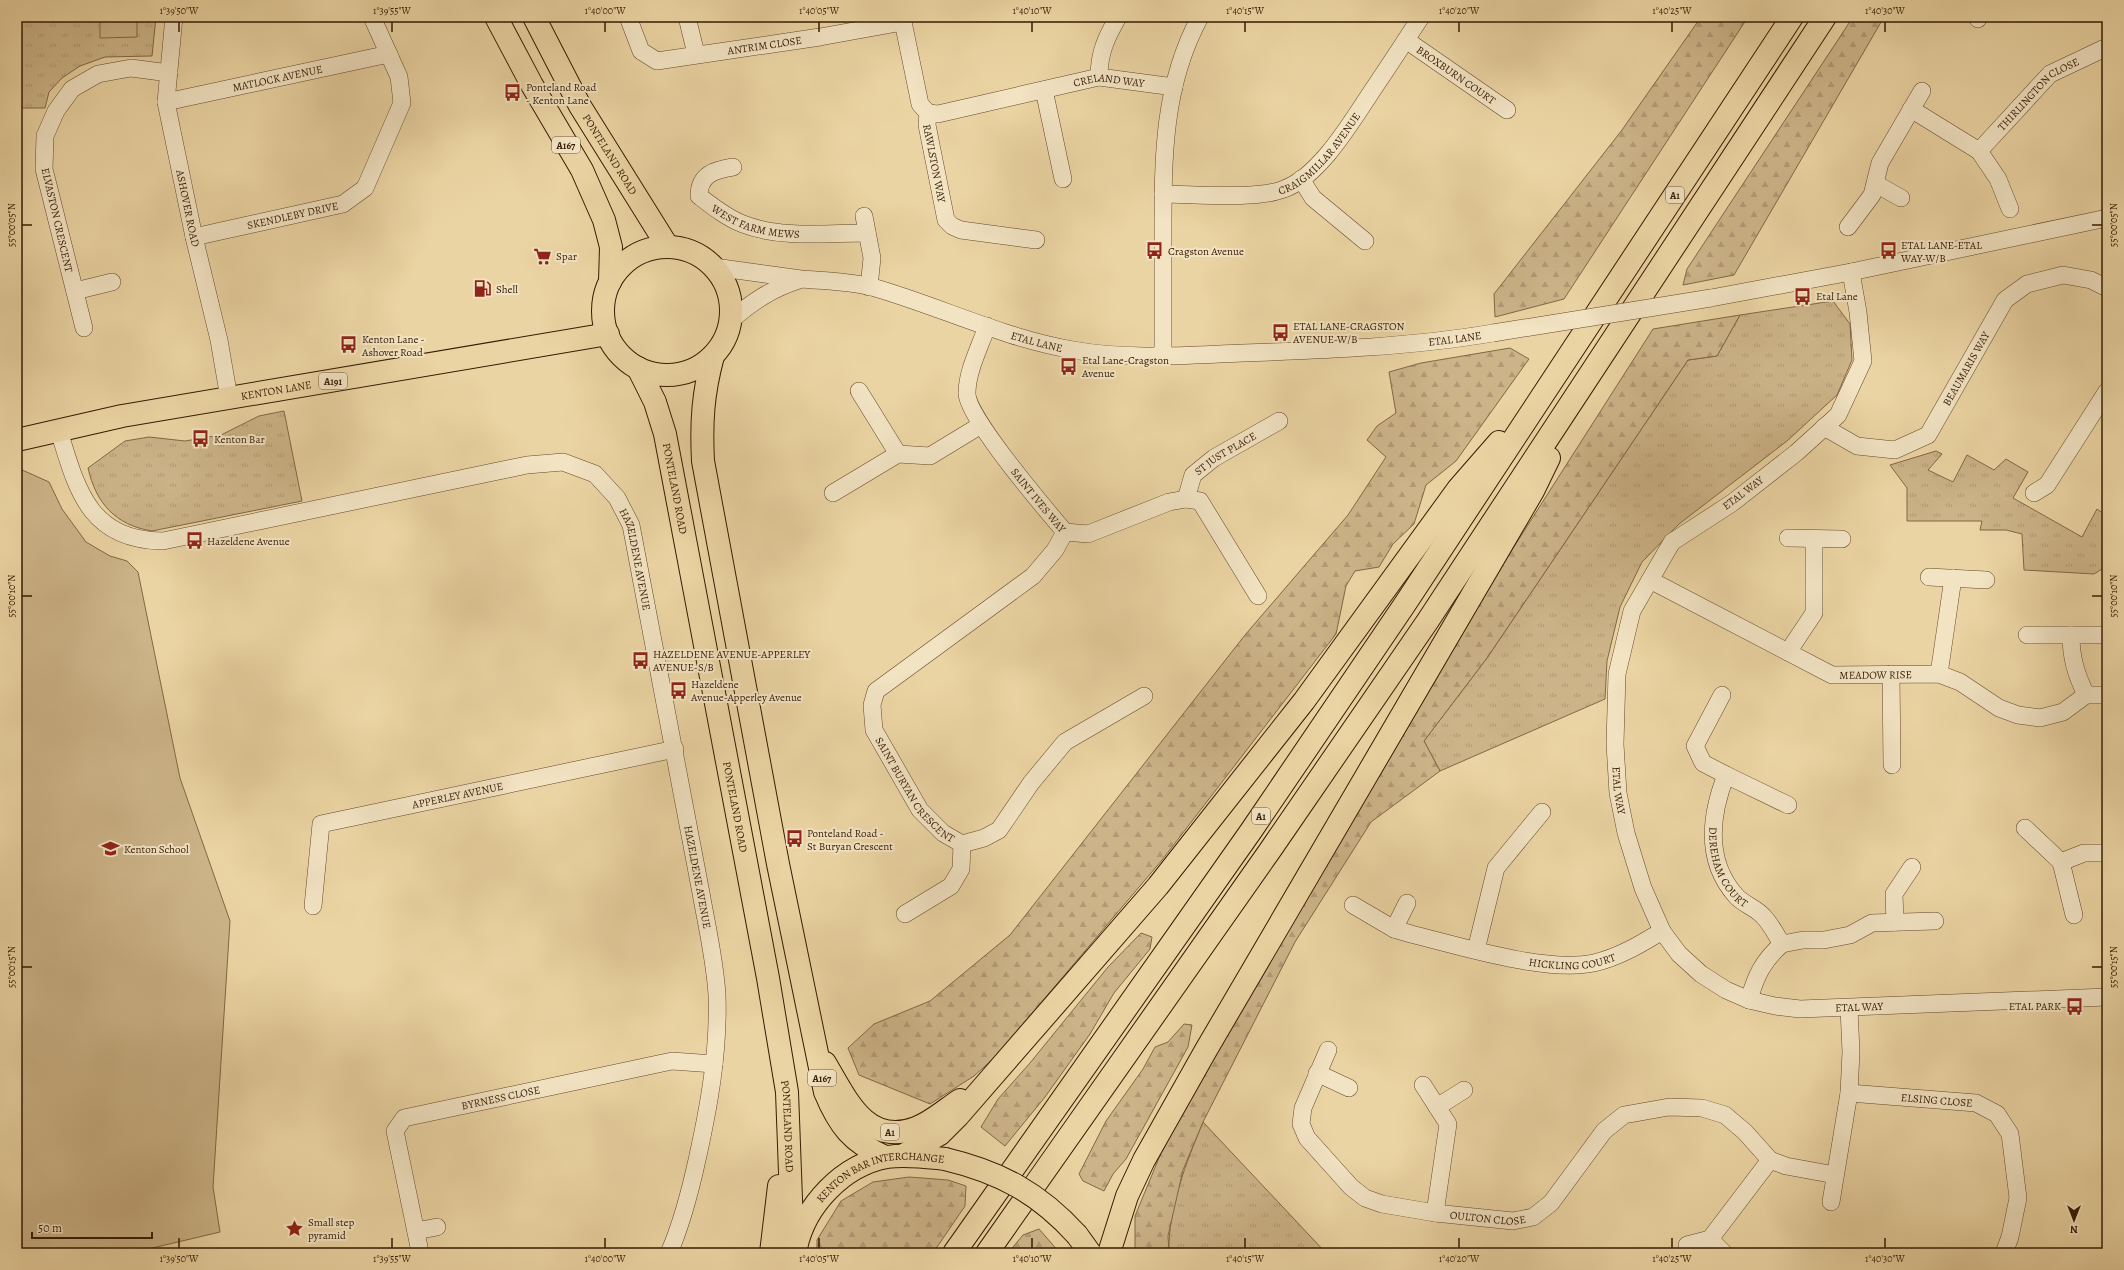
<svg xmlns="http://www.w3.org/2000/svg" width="2124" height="1270" font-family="Alegreya,serif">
<defs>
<pattern id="grass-tufts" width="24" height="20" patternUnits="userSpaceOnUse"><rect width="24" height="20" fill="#ccb488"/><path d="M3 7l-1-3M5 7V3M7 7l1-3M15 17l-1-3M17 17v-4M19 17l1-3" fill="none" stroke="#b09a74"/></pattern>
<pattern id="forest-firs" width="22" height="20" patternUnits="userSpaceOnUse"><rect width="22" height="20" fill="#ccb488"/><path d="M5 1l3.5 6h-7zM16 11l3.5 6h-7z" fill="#b09a74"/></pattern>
</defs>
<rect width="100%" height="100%" fill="#ebd4a3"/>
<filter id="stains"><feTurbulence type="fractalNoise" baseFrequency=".005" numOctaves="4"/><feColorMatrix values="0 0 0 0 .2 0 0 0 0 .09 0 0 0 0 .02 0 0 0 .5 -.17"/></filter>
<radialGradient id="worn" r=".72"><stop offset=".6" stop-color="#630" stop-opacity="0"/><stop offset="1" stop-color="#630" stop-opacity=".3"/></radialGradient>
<!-- grass -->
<g fill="url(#grass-tufts)" stroke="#816745">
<path d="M17,17H156L152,56L105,57L80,66L62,78L49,92L45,108H17Z"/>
<path d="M1833,301L1850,324L1852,360L1837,395L1787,441L1679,524L1642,562L1620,607L1607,661L1605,699L1440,771L1424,741L1487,658L1688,360L1717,356L1740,315Z"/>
<path d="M284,411L302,501L152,531C115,525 96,503 88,468L125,441L149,437L185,441L221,435L259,416Z"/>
<path d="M1936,451L1942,454L1928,470L1953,482L1967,455L1994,470L2006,459L2028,472L2013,498L2082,537L2097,509L2107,516V566L2094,574L2024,570L2022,534L2006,530H1980L1982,521H1907V488L1890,465Z"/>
<path d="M1203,1122L1326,1253H1169C1168,1208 1186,1163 1203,1122Z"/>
</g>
<!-- forest -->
<g fill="url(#forest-firs)" stroke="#816745">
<path d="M1701,17H1748L1564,299L1495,317L1494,294L1622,130Z"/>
<path d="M1853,17H1884L1734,275L1683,285L1687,269Z"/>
<path d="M1740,315L1717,356L1688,360L1487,658L1424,741L1440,771L1371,822L1295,942L1203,1122L1183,1170L1168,1236L1169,1253H1135V1216L1161,1153L1258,975L1510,553L1653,329Z"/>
<path d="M1510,348L1529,359L1456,461L1426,485L1414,524L1393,544L1379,567L1355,571L1346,586L1336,634L1162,860L995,1057L974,1076L930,1104L859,1075L848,1048L874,1024L930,1001L1010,935L1245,635L1348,515L1386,457L1367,440L1377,426L1396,413L1389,372L1421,363Z"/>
<path d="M1141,933L1152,937L1150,949L1114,993L1090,1034L1045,1097L1005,1146L981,1127L998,1099L1030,1063L1108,967Z"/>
<path d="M1184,1024L1192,1025L1188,1047L1126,1159L1113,1174L1104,1191L1083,1181L1079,1174L1106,1121L1143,1069L1155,1047L1168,1042Z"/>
<path d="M909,1177L948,1180L966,1186L965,1206L933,1253H817V1240L841,1201L873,1182Z"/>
<path d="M1039,1229L1060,1253H1008L1023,1235Z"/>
</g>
<!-- park -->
<g fill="#ccb488" stroke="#816745">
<path d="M100,17H137V37L100,38Z"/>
<path d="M17,469H20L49,482L62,509L86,542L110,556L127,561L138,572L180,778L230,921L213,1187L220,1232L144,1250V1253H17Z"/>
</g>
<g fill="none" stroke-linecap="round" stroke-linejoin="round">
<defs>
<g id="minor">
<path id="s1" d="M174,17L166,102L194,237L219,340L229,398"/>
<path id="s2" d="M628,17L641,51L657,61L820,37L903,22"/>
<path d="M687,17L696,54"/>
<path d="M902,17L920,104L928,113"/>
<path d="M1978,19L1979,17"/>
<path id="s3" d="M1406,40L1507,110"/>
<path d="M1099,77C1099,53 1106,38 1118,17"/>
<path d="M1044,90L1063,179"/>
<path id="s4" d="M166,102L389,54"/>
<path id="s5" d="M1911,109L1979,151L2050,74L2107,47"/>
<path id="s6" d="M928,113L938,114L1099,77L1174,87"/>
<path id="s7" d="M928,113L927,125L946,220L952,226L961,230L1036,240"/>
<path d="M1979,151L1998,179L2010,209"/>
<path id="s8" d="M733,167C715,170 699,174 699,196C712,206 727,218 743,224C781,239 827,233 867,233"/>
<path d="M1301,179L1313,198L1365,241"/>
<path d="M1876,184L1901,198"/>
<path id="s9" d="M1163,194C1194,194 1257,200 1284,189C1320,176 1352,121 1372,91C1389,66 1405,41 1421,17"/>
<path d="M864,216L872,258L869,287"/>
<path d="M1848,227L1872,195L1880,163L1922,91"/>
<path id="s10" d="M194,237L343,204L365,188L402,103L399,77L372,17"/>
<path id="s11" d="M714,267C743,271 772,275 801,279C825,281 848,281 872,287C939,306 1003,338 1073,350C1129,360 1187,355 1243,353C1327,350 1410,347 1493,333"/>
<path id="s12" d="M1851,272L1858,312L1863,361L1838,415L1796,453L1732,503L1672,542L1632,611L1617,674L1615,744L1618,793L1626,833L1643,888L1662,931L1679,954L1701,974L1726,990L1749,1000L1775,1006L1800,1009L2107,997"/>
<path d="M75,291L112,282"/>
<path d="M1711,298L1851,272L2107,218"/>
<path d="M730,321C752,302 771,289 799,280"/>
<path id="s13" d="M987,326C980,347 967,371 967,393C966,416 1047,511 1065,532L1088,534L1169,502L1186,499L1200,501L1258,596"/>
<path d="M84,328L44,169L45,136L56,111L72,89L98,74L131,68L169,73"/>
<path d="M1163,356C1163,315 1163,274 1163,232C1163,157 1163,85 1200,17"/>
<path d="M859,391L898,454"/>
<path id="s14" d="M1824,427L1857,446L1895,450L1928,435L2005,300L2027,284L2063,275L2091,280L2107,288"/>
<path id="s15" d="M59,431C77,490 89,540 163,541L527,465L563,462L595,474L617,498L631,525L701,893C707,927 715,961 717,995C719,1051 709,1106 697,1160C690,1192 682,1223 669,1253"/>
<path d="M833,493L898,454L930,456L981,425"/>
<path d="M2034,493L2047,485L2107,391"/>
<path id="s16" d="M1186,499L1193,475L1214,458L1279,421"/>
<path id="s17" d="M1065,532L1055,550L1033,576L876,691L872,705L874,730L920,810L943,833L962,844L984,838L999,830L1031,783L1065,742L1144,696"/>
<path d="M1788,538L1842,539"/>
<path d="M1929,577L1986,580"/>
<path id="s18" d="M1650,580L1832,675L1939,674L1960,682L1999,708L2018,715L2040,718L2063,712L2086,695H2107"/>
<path d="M2027,635H2107"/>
<path d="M2071,635C2071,658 2076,674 2086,695"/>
<path d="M1788,652L1814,613V539"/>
<path d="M1891,674L1892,765"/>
<path d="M1939,674L1953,578"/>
<path id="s19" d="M1722,695L1695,746L1703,763L1726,775C1710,816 1705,861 1736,896C1743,904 1756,908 1763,916C1771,924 1776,935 1782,944C1763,961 1756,975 1749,1000"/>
<path d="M1726,775L1788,805"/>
<path d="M2025,828L2061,862"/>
<path id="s20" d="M1353,905L1394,929L1411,934C1460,946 1545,973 1594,963C1619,957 1641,944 1662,931"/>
<path id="s21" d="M313,906L321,824L675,749"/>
<path d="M905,914L951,886L961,869L962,844"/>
<path d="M2074,915L2061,862L2084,853H2107"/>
<path d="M1895,922L1894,894L1912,867"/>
<path d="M1394,929L1407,903"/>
<path d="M1782,944L1803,940H1824L1850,935L1872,923L1935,921"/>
<path d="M1476,950L1496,868L1542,812"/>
<path id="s22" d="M1328,1050L1303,1108L1301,1124L1307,1138L1351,1187L1365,1198L1382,1204L1435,1213L1513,1221L1533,1217L1551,1203L1604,1131L1624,1115L1669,1107L1702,1108L1725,1115L1745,1132L1770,1160L1786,1166L1835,1175"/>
<path d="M1317,1073L1349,1088"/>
<path d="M1423,1085L1448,1124L1435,1213"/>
<path id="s23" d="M1849,1093L1976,1103L1997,1114L2010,1134L2018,1198L2010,1237L2004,1253"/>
<path d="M1437,1107L1464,1090"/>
<path d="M1831,1202L1849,1093L1851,1052L1849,1008"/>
<path d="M416,1231L437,1227"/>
<path d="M1710,1239L1770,1160"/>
<path d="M1687,1245L1710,1239L1723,1252"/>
<path id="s24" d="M419,1247L395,1131L404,1118L672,1061L714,1064"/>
</g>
<g id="major">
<path id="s25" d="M17,440L122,416L608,334"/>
</g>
<g id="highway">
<path d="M496,17L532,85L582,170L604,220L611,247L610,282"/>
<path id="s26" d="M534,17L580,106L668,247"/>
<circle cx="667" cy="311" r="64"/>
<path d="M713,356C703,393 701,422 703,461L778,864L825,1092C839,1126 852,1142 885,1157"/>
<path id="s27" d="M638,368L655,402L665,434L768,978L787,1092L793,1253"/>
<path d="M825,1063C846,1098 866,1147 916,1128C932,1122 946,1109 960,1100"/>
<path d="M902,1156L940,1134L958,1116L1158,886L1304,701L1458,489L1499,442"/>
<path d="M1077,1235L1090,1253"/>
<path id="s28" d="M796,1248C805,1205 843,1165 887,1157C906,1154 926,1157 945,1159"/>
<path d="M771,1253L779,1186"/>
<path d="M954,1253L1251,831L1405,604L1792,17"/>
<path d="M987,1253L1271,849L1427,622L1825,17"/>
<path d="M1109,1253L1127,1196L1144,1160L1206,1050L1533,491L1549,458"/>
</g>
</defs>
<!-- minor casing -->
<use href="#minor" stroke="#63482a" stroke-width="18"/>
<!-- major casing -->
<use href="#major" stroke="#361a02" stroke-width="24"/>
<!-- highway casing -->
<use href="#highway" stroke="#361a02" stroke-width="24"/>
<!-- minor -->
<use href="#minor" stroke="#f2e3c3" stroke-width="17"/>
<!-- major -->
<use href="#major" stroke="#ebd4a3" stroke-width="22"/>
<!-- highway -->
<use href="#highway" stroke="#ebd4a3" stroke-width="22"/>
<defs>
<path id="minor-bridge" d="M1493,333L1711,298"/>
<path id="highway-bridge" d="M945,1159C1000,1172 1039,1193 1077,1235"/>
</defs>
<!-- minor-bridge casing -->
<use href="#minor-bridge" stroke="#63482a" stroke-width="18" stroke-linecap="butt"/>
<!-- highway-bridge casing -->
<use href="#highway-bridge" stroke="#361a02" stroke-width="24" stroke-linecap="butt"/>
<!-- minor-bridge -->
<use href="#minor-bridge" stroke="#f2e3c3" stroke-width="17"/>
<!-- highway-bridge -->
<use href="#highway-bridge" stroke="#ebd4a3" stroke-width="22"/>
</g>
<!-- ticks -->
<path fill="none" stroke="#361a02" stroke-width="1.5" d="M179,22V32M392,22V32M605,22V32M819,22V32M1032,22V32M1245,22V32M1459,22V32M1672,22V32M1885,22V32M22,225H32M2092,225H2102M22,596H32M2092,596H2102M22,967H32M2092,967H2102M179,1238V1248M392,1238V1248M605,1238V1248M819,1238V1248M1032,1238V1248M1245,1238V1248M1459,1238V1248M1672,1238V1248M1885,1238V1248"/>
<!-- icons -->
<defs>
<symbol id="bus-bare" viewBox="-9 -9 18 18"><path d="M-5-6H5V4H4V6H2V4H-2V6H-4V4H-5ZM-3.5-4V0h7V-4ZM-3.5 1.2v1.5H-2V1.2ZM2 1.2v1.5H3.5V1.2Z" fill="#8f2418" stroke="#f2e3c3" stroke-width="2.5" paint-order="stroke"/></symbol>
<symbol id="supermarket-bare" viewBox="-9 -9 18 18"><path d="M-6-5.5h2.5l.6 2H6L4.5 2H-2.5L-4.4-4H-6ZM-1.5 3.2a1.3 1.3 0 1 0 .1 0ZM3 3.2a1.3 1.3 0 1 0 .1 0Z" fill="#8f2418" stroke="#f2e3c3" stroke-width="2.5" paint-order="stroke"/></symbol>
<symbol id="fuel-bare" viewBox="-9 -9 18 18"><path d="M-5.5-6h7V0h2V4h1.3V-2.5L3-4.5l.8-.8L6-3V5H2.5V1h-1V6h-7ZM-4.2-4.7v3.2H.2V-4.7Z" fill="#8f2418" stroke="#f2e3c3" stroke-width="2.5" paint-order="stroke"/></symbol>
<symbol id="school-bare" viewBox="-9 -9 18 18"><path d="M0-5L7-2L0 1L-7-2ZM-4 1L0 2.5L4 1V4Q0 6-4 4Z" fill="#8f2418" stroke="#f2e3c3" stroke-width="2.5" paint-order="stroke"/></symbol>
<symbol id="sight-bare" viewBox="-9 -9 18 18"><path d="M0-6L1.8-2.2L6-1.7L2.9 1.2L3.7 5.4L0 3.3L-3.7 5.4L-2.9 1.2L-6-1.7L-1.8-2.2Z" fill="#8f2418" stroke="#f2e3c3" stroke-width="2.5" paint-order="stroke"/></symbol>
</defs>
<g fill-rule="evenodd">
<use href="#bus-bare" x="500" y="80" width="25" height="25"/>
<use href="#bus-bare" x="1142" y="238" width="25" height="25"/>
<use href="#bus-bare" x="1876" y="238" width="25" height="25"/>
<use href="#supermarket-bare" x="530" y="244" width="25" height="25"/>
<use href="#fuel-bare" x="470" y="276" width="25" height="25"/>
<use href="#bus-bare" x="1790" y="284" width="25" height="25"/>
<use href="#bus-bare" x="1268" y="320" width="25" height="25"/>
<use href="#bus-bare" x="336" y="332" width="25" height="25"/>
<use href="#bus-bare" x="1056" y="354" width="25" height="25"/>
<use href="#bus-bare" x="188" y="426" width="25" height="25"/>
<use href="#bus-bare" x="182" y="528" width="25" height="25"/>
<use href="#bus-bare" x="628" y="648" width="25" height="25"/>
<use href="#bus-bare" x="666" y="678" width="25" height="25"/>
<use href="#bus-bare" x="782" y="826" width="25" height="25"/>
<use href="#school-bare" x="98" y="836" width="25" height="25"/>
<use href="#bus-bare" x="2062" y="994" width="25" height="25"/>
<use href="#sight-bare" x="282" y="1216" width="25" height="25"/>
</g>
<g text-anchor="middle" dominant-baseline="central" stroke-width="4" stroke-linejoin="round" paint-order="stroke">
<!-- shield labels -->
<g fill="#f2e3c3" stroke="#6e563c" stroke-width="1">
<rect x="552" y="137" width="28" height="16" rx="3"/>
<rect x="1666" y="187" width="18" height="16" rx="3"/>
<rect x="319" y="373" width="28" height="16" rx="3"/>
<rect x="1252" y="808" width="18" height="16" rx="3"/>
<rect x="808" y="1070" width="28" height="16" rx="3"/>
<rect x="881" y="1124" width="18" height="16" rx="3"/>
</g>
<g font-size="10" font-weight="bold" fill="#361a02">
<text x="566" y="145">A167</text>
<text x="1675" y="195">A1</text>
<text x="333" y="381">A191</text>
<text x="1261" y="816">A1</text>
<text x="822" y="1078">A167</text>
<text x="890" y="1132">A1</text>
</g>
<!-- street labels -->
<g font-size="11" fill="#361a02" stroke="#f2e3c3">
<text stroke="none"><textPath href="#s2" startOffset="164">ANTRIM CLOSE</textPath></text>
<text stroke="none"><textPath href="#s3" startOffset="61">BROXBURN COURT</textPath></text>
<text stroke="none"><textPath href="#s4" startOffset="114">MATLOCK AVENUE</textPath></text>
<text stroke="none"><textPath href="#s6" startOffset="185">CRELAND WAY</textPath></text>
<text stroke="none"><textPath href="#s5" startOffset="163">THIRLINGTON CLOSE</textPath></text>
<text stroke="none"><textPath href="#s9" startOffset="172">CRAIGMILLAR AVENUE</textPath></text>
<text stroke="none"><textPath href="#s26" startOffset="157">PONTELAND ROAD</textPath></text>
<text stroke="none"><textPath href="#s7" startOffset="51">RAWLSTON WAY</textPath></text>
<text stroke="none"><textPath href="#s1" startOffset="194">ASHOVER ROAD</textPath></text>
<text stroke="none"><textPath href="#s10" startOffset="101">SKENDLEBY DRIVE</textPath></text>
<text stroke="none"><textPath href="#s8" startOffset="114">WEST FARM MEWS</textPath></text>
<text transform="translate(57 220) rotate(77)">ELVASTON CRESCENT</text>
<text stroke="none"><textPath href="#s11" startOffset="753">ETAL LANE</textPath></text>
<text stroke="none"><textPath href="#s11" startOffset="333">ETAL LANE</textPath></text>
<text stroke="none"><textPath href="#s14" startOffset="189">BEAUMARIS WAY</textPath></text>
<text stroke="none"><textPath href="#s25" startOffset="264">KENTON LANE</textPath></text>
<text stroke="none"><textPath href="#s16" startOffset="64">ST JUST PLACE</textPath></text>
<text stroke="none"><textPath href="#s27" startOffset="127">PONTELAND ROAD</textPath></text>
<text transform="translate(1743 493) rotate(-37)">ETAL WAY</text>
<text stroke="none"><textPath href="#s13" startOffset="200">SAINT IVES WAY</textPath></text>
<text stroke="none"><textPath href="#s15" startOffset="706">HAZELDENE AVENUE</textPath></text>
<text stroke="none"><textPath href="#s18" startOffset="249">MEADOW RISE</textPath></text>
<text stroke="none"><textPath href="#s17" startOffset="362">SAINT BURYAN CRESCENT</textPath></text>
<text stroke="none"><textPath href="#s12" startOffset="620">ETAL WAY</textPath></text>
<text stroke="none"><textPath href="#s21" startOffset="222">APPERLEY AVENUE</textPath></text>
<text stroke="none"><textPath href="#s27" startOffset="451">PONTELAND ROAD</textPath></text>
<text stroke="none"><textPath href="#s19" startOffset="200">DEREHAM COURT</textPath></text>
<text stroke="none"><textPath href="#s15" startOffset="1030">HAZELDENE AVENUE</textPath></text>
<text stroke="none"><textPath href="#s20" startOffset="230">HICKLING COURT</textPath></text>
<text stroke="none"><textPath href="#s12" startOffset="992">ETAL WAY</textPath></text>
<text stroke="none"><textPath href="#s24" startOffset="233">BYRNESS CLOSE</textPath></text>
<text stroke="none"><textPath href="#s23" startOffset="88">ELSING CLOSE</textPath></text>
<text stroke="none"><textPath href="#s27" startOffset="775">PONTELAND ROAD</textPath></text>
<text stroke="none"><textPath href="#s28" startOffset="123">KENTON BAR INTERCHANGE</textPath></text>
<text stroke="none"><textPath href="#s22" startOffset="303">OULTON CLOSE</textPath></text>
</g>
<!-- poi labels -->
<g font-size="11" fill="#361a02" stroke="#f2e3c3" text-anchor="start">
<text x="526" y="87">Ponteland Road<tspan x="526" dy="13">- Kenton Lane</tspan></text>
<text x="1901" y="245">ETAL LANE-ETAL<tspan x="1901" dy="13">WAY-W/B</tspan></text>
<text x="1168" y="251">Cragston Avenue</text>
<text x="556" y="256">Spar</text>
<text x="496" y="289">Shell</text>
<text x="1816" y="296">Etal Lane</text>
<text x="1293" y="326">ETAL LANE-CRAGSTON<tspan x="1293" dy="13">AVENUE-W/B</tspan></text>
<text x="362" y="339">Kenton Lane -<tspan x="362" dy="13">Ashover Road</tspan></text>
<text x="1082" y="360">Etal Lane-Cragston<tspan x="1082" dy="13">Avenue</tspan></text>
<text x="214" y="439">Kenton Bar</text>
<text x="207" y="541">Hazeldene Avenue</text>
<text x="653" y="654">HAZELDENE AVENUE-APPERLEY<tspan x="653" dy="13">AVENUE-S/B</tspan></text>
<text x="691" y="684">Hazeldene<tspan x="691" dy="13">Avenue-Apperley Avenue</tspan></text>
<text x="807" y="833">Ponteland Road -<tspan x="807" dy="13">St Buryan Crescent</tspan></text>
<text x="124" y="849">Kenton School</text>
<text x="2061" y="1006" text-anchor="end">ETAL PARK</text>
<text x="308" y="1222">Small step<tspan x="308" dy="13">pyramid</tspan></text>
</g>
</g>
<!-- margin -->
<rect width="2124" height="1270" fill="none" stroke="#ebd4a3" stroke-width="44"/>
<!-- north arrow -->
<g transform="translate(2074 1220) rotate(180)" stroke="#f2e3c3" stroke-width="3" paint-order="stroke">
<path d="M0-3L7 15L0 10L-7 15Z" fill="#361a02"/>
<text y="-6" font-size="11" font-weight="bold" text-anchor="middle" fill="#361a02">N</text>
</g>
<!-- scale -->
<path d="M32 1232v6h120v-6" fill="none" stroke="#361a02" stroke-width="2"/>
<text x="38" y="1232" font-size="12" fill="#361a02" stroke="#f2e3c3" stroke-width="3" paint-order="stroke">50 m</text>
<rect x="22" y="22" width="2080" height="1226" fill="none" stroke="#361a02" stroke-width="1.5"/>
<g font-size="10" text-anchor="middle" fill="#361a02">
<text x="179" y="14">1°39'50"W</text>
<text x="392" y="14">1°39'55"W</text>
<text x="605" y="14">1°40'00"W</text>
<text x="819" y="14">1°40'05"W</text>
<text x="1032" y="14">1°40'10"W</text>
<text x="1245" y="14">1°40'15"W</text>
<text x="1459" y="14">1°40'20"W</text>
<text x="1672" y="14">1°40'25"W</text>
<text x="1885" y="14">1°40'30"W</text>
<text transform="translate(2113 225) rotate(-90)" y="4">55°00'05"N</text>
<text transform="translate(11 225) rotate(-90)" y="4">55°00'05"N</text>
<text transform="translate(2113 596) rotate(-90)" y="4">55°00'10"N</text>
<text transform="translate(11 596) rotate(-90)" y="4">55°00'10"N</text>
<text transform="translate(2113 967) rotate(-90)" y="4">55°00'15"N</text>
<text transform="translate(11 967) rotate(-90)" y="4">55°00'15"N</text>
<text x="179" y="1262">1°39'50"W</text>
<text x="392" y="1262">1°39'55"W</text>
<text x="605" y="1262">1°40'00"W</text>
<text x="819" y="1262">1°40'05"W</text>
<text x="1032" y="1262">1°40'10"W</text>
<text x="1245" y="1262">1°40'15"W</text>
<text x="1459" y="1262">1°40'20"W</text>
<text x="1672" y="1262">1°40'25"W</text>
<text x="1885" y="1262">1°40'30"W</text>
</g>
<rect width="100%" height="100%" filter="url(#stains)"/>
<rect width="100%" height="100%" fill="url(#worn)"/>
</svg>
